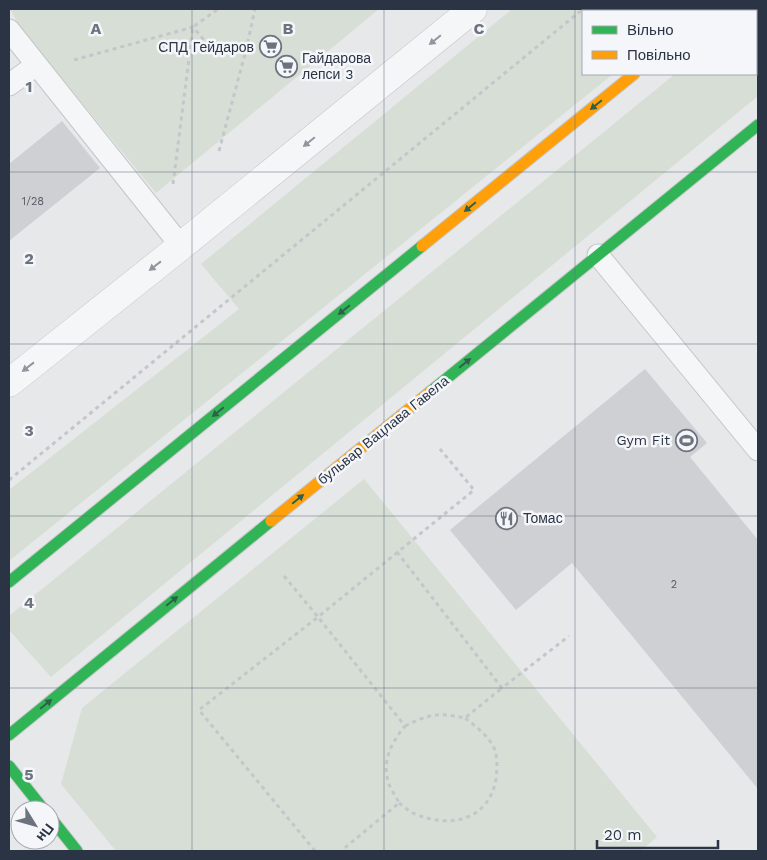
<svg xmlns="http://www.w3.org/2000/svg" width="767" height="860" font-family="'Work Sans',sans-serif">
<rect width="100%" height="100%" fill="#e6e8ea"/>
<!-- green -->
<g fill="#d6ded6">
<path d="M10,9H379L156,193L20,27Z"/>
<path d="M512,9H693L690,11H583V74H613L9,561V490L239,309L201,264Z"/>
<path d="M755,9H758V96L51,677L9,630V616L675,74H756V11H752Z"/>
<path d="M364,479L657,837L640,851H116L61,784L82,708Z"/>
</g>
<!-- building -->
<g fill="#ced0d3">
<path d="M62,121L100,168L9,241V164Z"/>
<path d="M645,369L707,443L690,457L758,540V789L572,563L516,610L450,530Z"/>
</g>
<g fill="none" stroke-linecap="round" stroke-linejoin="round">
<defs>
<g id="lane">
<path d="M9,30L181,246"/>
<path d="M9,85L36,65"/>
<path d="M598,255L758,450"/>
</g>
<path id="street" d="M9,383L181,246L473,9"/>
<g id="fast">
<path d="M710,11L714,9"/>
<path d="M430,392L758,125"/>
<path d="M9,582L422,246"/>
<path d="M9,735L271,521"/>
<path d="M9,766L44,810"/>
<path d="M50,817L77,851"/>
</g>
<g id="slow">
<path d="M422,246L634,74"/>
<path d="M271,521L430,392"/>
</g>
</defs>
<!-- lane casing -->
<use href="#lane" stroke="#c4c6c8" stroke-width="23"/>
<!-- street casing -->
<use href="#street" stroke="#c4c6c8" stroke-width="29"/>
<!-- fast casing -->
<use href="#fast" stroke="#c4c6c8" stroke-width="13"/>
<!-- slow casing -->
<use href="#slow" stroke="#c4c6c8" stroke-width="13"/>
<!-- path -->
<g stroke="#c5c6ca" stroke-width="3" stroke-dasharray="4 4" stroke-linecap="butt">
<path d="M74,60L193,27L204,40L246,50"/>
<path d="M219,151L246,50L255,9"/>
<path d="M173,184L193,27L218,9"/>
<path d="M9,480L583,9"/>
<path d="M397,552L502,688L569,636"/>
<path d="M284,576L318,617L474,490L440,449"/>
<path d="M405,726C430,714 437,712 465,718L502,688"/>
<path d="M399,803C404,807 410,812 415,814C451,829 489,820 496,779C497,769 498,757 494,748C488,735 475,726 465,718"/>
<path d="M315,851L199,710L318,617L405,726C392,742 382,760 388,781C390,789 396,796 399,803L341,851"/>
</g>
<!-- lane -->
<use href="#lane" stroke="#f5f6f7" stroke-width="21"/>
<!-- street -->
<use href="#street" stroke="#f5f6f7" stroke-width="28"/>
<!-- fast -->
<use href="#fast" stroke="#30b455" stroke-width="11"/>
<!-- slow -->
<use href="#slow" stroke="#ff9f0a" stroke-width="11"/>
</g>
<!-- one-way arrows -->
<defs><path id="oneway-solid" d="M-6-.8H1V-3.2L6.5 0L1 3.2V.8H-6Z" transform="scale(1.25)"/></defs>
<g fill="#90959e">
<use href="#oneway-solid" transform="translate(435 40) rotate(141)"/>
<use href="#oneway-solid" transform="translate(309 142) rotate(141)"/>
<use href="#oneway-solid" transform="translate(155 266) rotate(142)"/>
<use href="#oneway-solid" transform="translate(28 367) rotate(142)"/>
</g>
<g fill="#2d614b">
<use href="#oneway-solid" transform="translate(596 105) rotate(141)"/>
<use href="#oneway-solid" transform="translate(470 207) rotate(141)"/>
<use href="#oneway-solid" transform="translate(344 310) rotate(141)"/>
<use href="#oneway-solid" transform="translate(465 363) rotate(-39)"/>
<use href="#oneway-solid" transform="translate(218 412) rotate(141)"/>
<use href="#oneway-solid" transform="translate(298 499) rotate(-39)"/>
<use href="#oneway-solid" transform="translate(172 601) rotate(-39)"/>
<use href="#oneway-solid" transform="translate(46 704) rotate(-39)"/>
</g>
<!-- grid -->
<path fill="none" stroke="#6c737f" stroke-width="1" stroke-opacity="0.55" d="M192,9V851M384,9V851M575,9V851M9,172H758M9,344H758M9,516H758M9,688H758"/>
<!-- icons -->
<defs>
<symbol id="supermarket-ring" viewBox="-11 -11 22 22"><circle r="9.5" fill="#f4f6f9" stroke="#6c737f" stroke-width="1.5"/><path d="M-6-5.5h2.5l.6 2H6L4.5 2H-2.5L-4.4-4H-6ZM-1.5 3.2a1.3 1.3 0 1 0 .1 0ZM3 3.2a1.3 1.3 0 1 0 .1 0Z" fill="#6c737f"/></symbol>
<symbol id="stadium-ring" viewBox="-11 -11 22 22"><circle r="9.5" fill="#f4f6f9" stroke="#6c737f" stroke-width="1.5"/><path d="M0-5a6.5 5 0 1 0 0 10a6.5 5 0 1 0 0-10ZM-3.5-1.8h7v3.6h-7Z" fill="#6c737f"/></symbol>
<symbol id="restaurant-ring" viewBox="-11 -11 22 22"><circle r="9.5" fill="#f4f6f9" stroke="#6c737f" stroke-width="1.5"/><path d="M-5-6h1v4h1v-4h1v4h1v-4h1v5L-1.5 .5V6h-2V.5L-5-1ZM5-6V6H3V1.5H1.5Q1.5-4 5-6Z" fill="#6c737f"/></symbol>
</defs>
<g fill-rule="evenodd">
<use href="#supermarket-ring" x="258" y="34" width="25" height="25"/>
<use href="#supermarket-ring" x="274" y="54" width="25" height="25"/>
<use href="#stadium-ring" x="674" y="428" width="25" height="25"/>
<use href="#restaurant-ring" x="494" y="506" width="25" height="25"/>
</g>
<g text-anchor="middle" dominant-baseline="central" stroke-width="5" stroke-linejoin="round" paint-order="stroke">
<!-- number labels -->
<g font-size="11" fill="#545c69">
<text x="33" y="201">1/28</text>
<text x="674" y="584">2</text>
</g>
<!-- poi labels -->
<g font-size="14" fill="#2b3445" stroke="#f4f6f9" text-anchor="end">
<text x="254" y="47">СПД Гейдаров</text>
<text x="302" y="58" text-anchor="start">Гайдарова<tspan x="302" dy="16">лепси 3</tspan></text>
<text x="670" y="440">Gym Fit</text>
<text x="523" y="518" text-anchor="start">Томас</text>
</g>
<!-- street labels -->
<g font-size="14" fill="#2b3445" stroke="#f4f6f9">
<text transform="translate(383 430) rotate(-39)">бульвар Вацлава Гавела</text>
</g>
</g>
<g font-size="16" text-anchor="middle" font-weight="bold" fill="#6c737f" stroke="#f4f6f9" stroke-width="5" stroke-linejoin="round" paint-order="stroke">
<text x="96" y="34">A</text>
<text x="288" y="34">B</text>
<text x="479" y="34">C</text>
<text x="29" y="92">1</text>
<text x="29" y="264">2</text>
<text x="29" y="436">3</text>
<text x="29" y="608">4</text>
<text x="29" y="780">5</text>
</g>
<!-- border -->
<rect width="767" height="860" fill="none" stroke="#2b3445" stroke-width="20"/>
<!-- legend -->
<rect x="582" y="10" width="175" height="65" fill="#f4f6f9" stroke="#a4a8b1"/>
<rect x="592" y="26" width="25" height="8" fill="#30b455" stroke="#a4a8b1"/>
<text x="627" y="35" font-size="15" fill="#2b3445">Вільно</text>
<rect x="592" y="51" width="25" height="8" fill="#ff9f0a" stroke="#a4a8b1"/>
<text x="627" y="60" font-size="15" fill="#2b3445">Повільно</text>
<!-- north arrow -->
<g transform="translate(35 825) rotate(127)"><circle r="24" fill="#f4f6f9" stroke="#a4a8b1"/>
<path d="M0-4L9 19L0 12L-9 19Z" fill="#6c737f"/>
<text y="-8" font-size="14" font-weight="bold" text-anchor="middle" fill="#2b3445">Пн</text>
</g>
<!-- scale -->
<path d="M597 840v8h121v-8" fill="none" stroke="#2b3445" stroke-width="2.5"/>
<text x="604" y="840" font-size="15" fill="#2b3445" stroke="#f4f6f9" stroke-width="4" paint-order="stroke">20 m</text>
</svg>
